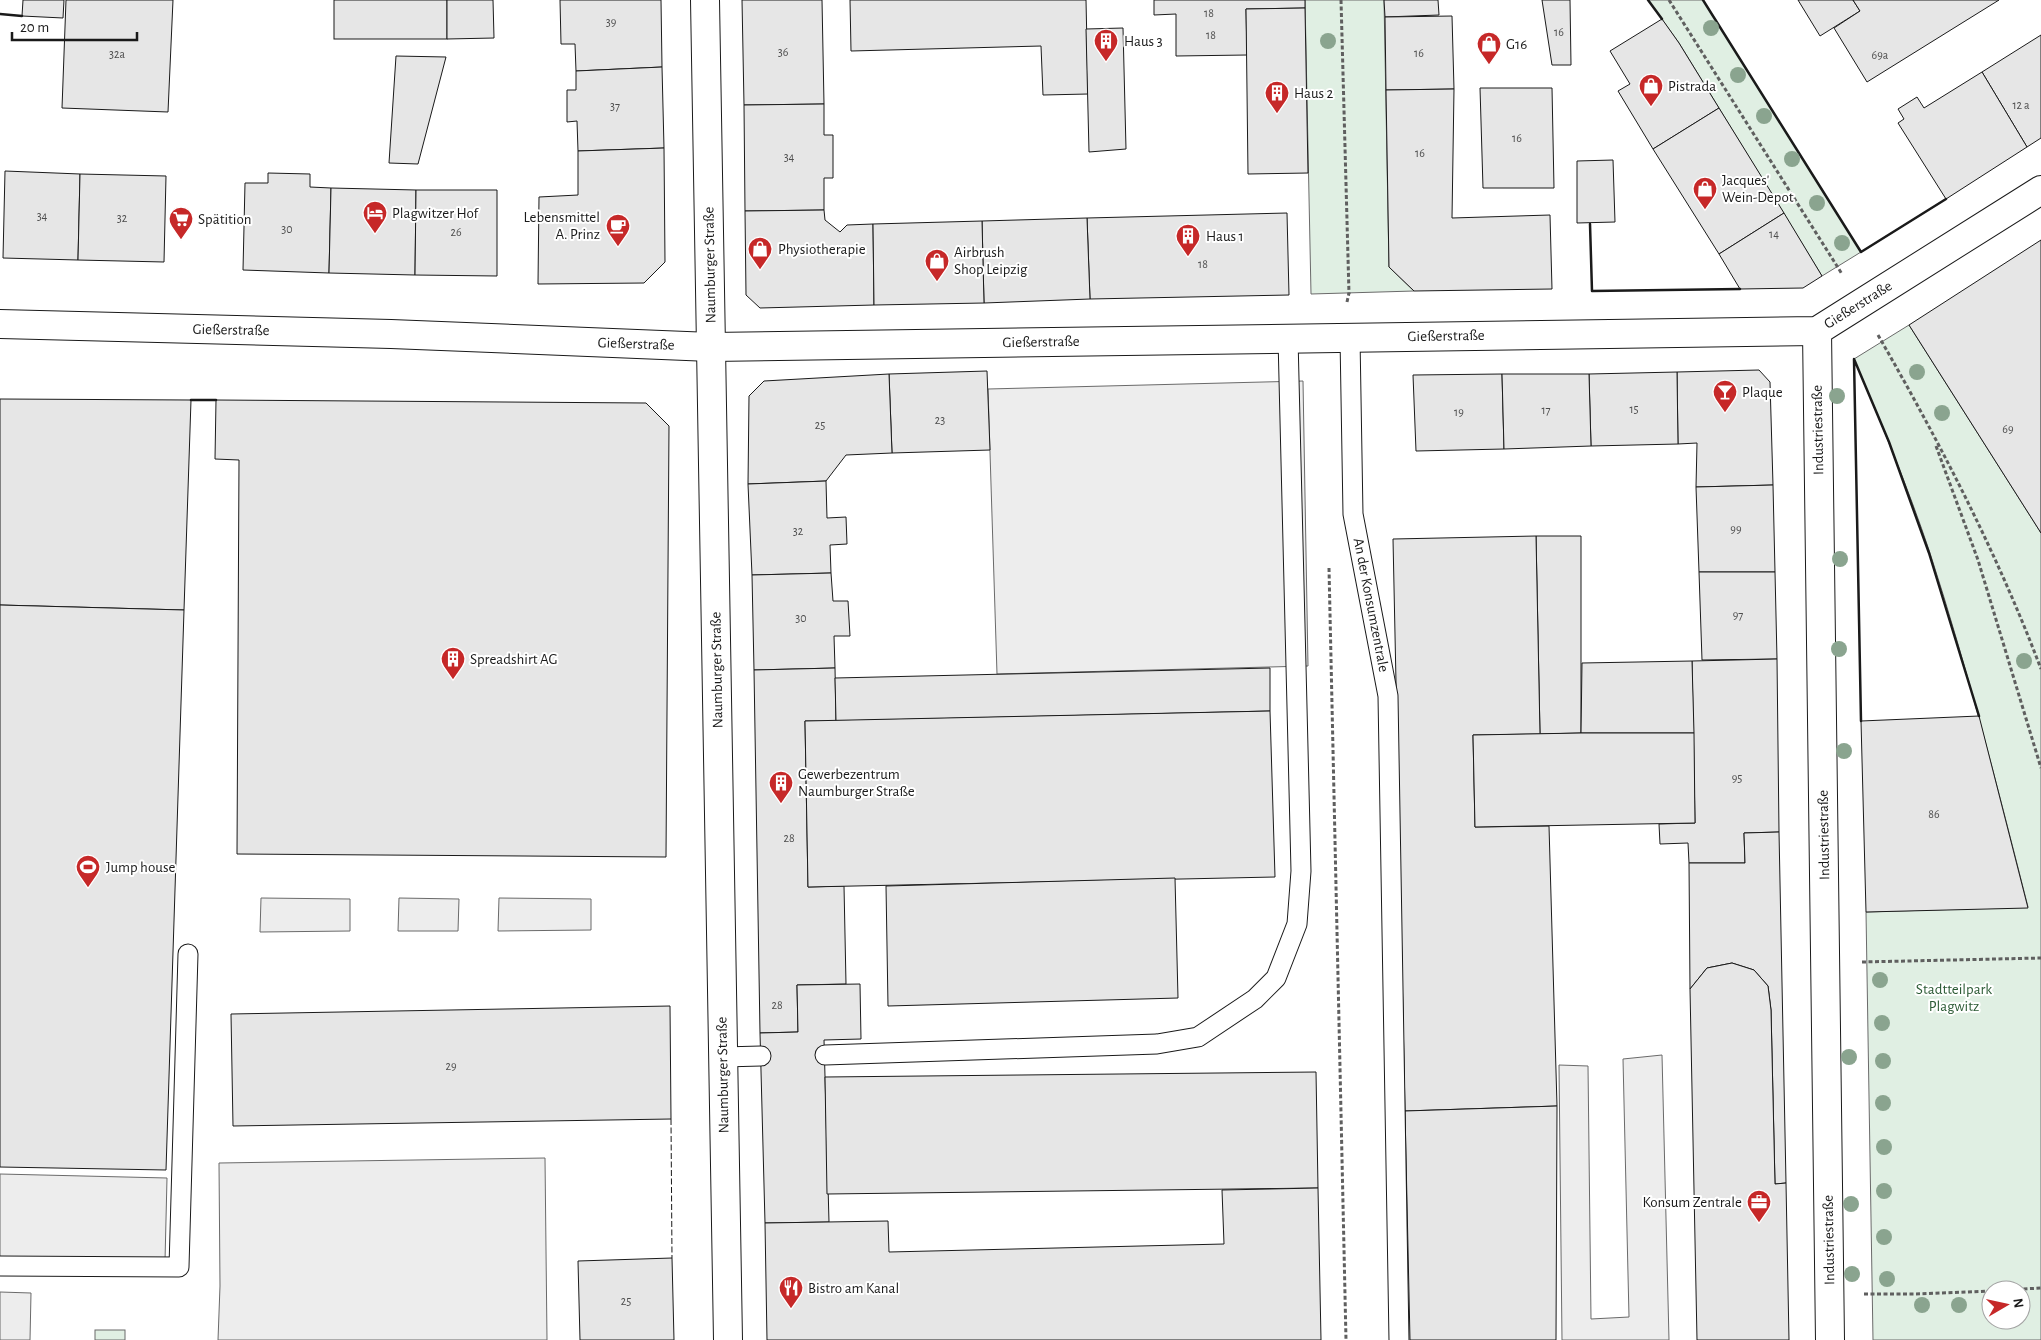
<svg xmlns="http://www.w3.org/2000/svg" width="2041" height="1340" font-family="'Alegreya Sans',sans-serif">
<rect width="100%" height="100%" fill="#fff"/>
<!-- green -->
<g fill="#e0efe3" stroke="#6a6a6a" fill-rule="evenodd">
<path d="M1305,0H1384L1389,267L1414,291L1311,294Z"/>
<path d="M1648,0H1703L1861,252L1822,276L1679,43Z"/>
<path d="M1909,325L2041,533V1340H1873L1866,912L2028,907C1998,789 1968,670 1930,553C1908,487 1881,423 1854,359ZM1991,1290H2021V1320H1991Z"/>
<rect x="95" y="1330" width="30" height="10"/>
</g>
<!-- parking -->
<g fill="#ededed" stroke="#6a6a6a">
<path d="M1303,381L1308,666L997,674L988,389Z"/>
<path d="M261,898L350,899V931L260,932Z"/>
<path d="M399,898L459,899L458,931H398Z"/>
<path d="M499,898L591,899V930L498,931Z"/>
<path d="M1662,1055L1669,1340H1562L1559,1065L1588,1066L1591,1319L1629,1317L1623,1059Z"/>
<path d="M545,1158L547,1340H218L220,1286L219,1163Z"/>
<path d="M0,1174L167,1178L165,1261L0,1257Z"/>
<path d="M0,1292L31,1293L30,1340H0Z"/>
</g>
<!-- building -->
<g fill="#e6e6e6" stroke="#1a1a1a">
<path d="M23,0H64L63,18L22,16Z"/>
<path d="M66,0H173L168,112L62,108Z"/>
<rect x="334" y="0" width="113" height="39"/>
<path d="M447,0H493L494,38L447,39Z"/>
<path d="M560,0H661L662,67L576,71L575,44H561Z"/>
<path d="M742,0H822L824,104L744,105Z"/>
<path d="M850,0H1086L1088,94L1043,95L1041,46L851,51Z"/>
<path d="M1154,0H1305V8L1246,9L1247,55L1176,56V14L1154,15Z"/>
<path d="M1384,0H1438L1439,15L1385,17Z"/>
<path d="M1542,0H1570L1571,65H1552Z"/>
<path d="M1798,0H1853L1860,11L1820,36Z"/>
<path d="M1853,0H1999L1867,82L1834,28L1860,11Z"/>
<path d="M1305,8L1308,173L1248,174L1246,9Z"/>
<path d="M1452,16L1454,89L1386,90L1385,17Z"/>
<path d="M1662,19L1679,43L1719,108L1653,149L1618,91L1630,84L1610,51Z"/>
<path d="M1123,28L1126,149L1089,152L1086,29Z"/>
<path d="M2041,35V138L2027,147L1982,72Z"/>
<path d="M396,56L446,57L418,164L389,163Z"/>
<path d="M662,67L664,148L578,151L577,121L567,122V90H576V71Z"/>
<path d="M1982,72L2027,147L1946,199L1898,123L1904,119L1898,109L1917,97L1924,108Z"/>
<path d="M1480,88H1552L1554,188H1483Z"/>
<path d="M1454,89L1452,218L1550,215L1552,289L1414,291L1389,267L1386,90Z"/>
<path d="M824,104V135H833V178H824V210L745,211L744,105Z"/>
<path d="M1719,108L1784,213L1719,254L1653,149Z"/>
<path d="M664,148L665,262L644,283L538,284L539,197L578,195V151Z"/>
<path d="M1613,160L1615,222L1577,223V161Z"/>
<path d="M5,171L80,174L78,260L3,258Z"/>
<path d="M268,173L310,174V187L331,188L329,273L243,270L245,183H268Z"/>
<path d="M80,174L166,176L164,262L78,260Z"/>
<path d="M331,188L416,190L415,275L329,273Z"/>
<path d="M416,190H497V276L415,275Z"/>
<path d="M824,210L825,220L840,232L847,225L873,224L874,305L760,308L746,295L745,211Z"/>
<path d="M1287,213L1289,295L1090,299L1087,218Z"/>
<path d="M1784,213L1822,276L1803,288L1740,289L1719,254Z"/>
<path d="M1087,218L1090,299L984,303L982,221Z"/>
<path d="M982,221L984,303L874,305L873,224Z"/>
<path d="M2041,240V533L1909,325Z"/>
<path d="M1759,370L1770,382L1773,485L1696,487L1697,443L1678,444L1677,372Z"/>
<path d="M987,371L990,450L892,453L889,374Z"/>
<path d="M1677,372L1678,444L1591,446L1589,374Z"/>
<path d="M889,374L892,453L846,455L826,481L748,484L749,396L764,381Z"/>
<path d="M1502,374L1504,449L1416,451L1413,375Z"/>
<path d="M1502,374H1589L1591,446L1504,449Z"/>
<path d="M0,399L191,400L184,610L0,605Z"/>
<path d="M216,400L646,403L669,426L666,857L237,854L239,460L215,459Z"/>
<path d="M826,481L827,518L846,517L847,544L830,545L831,573L752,575L748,484Z"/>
<path d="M1773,485L1775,572H1699L1696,487Z"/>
<path d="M1536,536H1581V733L1540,734Z"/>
<path d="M1536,536L1540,734L1473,735L1475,827L1549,826L1557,1106L1405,1111L1393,539Z"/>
<path d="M1699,572H1775L1777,659L1702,660Z"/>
<path d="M831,573L833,601H848L850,636H834L835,668L754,670L752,575Z"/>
<path d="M0,605L184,610L166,1170L0,1167Z"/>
<path d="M1777,659L1779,832L1744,833L1745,863H1689L1688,843L1660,844L1659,824L1695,823L1692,661Z"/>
<path d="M1692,661L1694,733H1581L1582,663Z"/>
<path d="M835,668L836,721H805L808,887L844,886L846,984L797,985L798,1032L760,1033L754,670Z"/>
<path d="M1270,668V711L836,721L835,678Z"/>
<path d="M1270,711L1275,877L808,887L805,721Z"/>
<path d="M1979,716L2028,908L1866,912L1861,721Z"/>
<path d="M1581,733H1694L1695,823L1475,827L1473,735Z"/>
<path d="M1779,832L1786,1183L1775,1184L1771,1010L1768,986L1754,970L1732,963L1707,968L1690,989L1689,863H1745L1744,833Z"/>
<path d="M1175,878L1178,998L888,1006L886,886Z"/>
<path d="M1732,963L1754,970L1768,986L1771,1010L1775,1184L1786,1183L1789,1340H1697L1690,989L1707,968Z"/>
<path d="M860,984L861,1039L824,1040L829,1222L765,1223L760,1033L798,1032L797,985Z"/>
<path d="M670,1006L671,1119L233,1126L231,1014Z"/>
<path d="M1316,1072L1318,1188L827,1194L825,1077Z"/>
<path d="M1557,1106L1556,1340H1410L1405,1111Z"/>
<path d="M1318,1188L1321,1340H767L765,1223L888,1221L889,1252L1224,1244L1222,1190Z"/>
<path d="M672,1258L674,1340H580L578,1261Z"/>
</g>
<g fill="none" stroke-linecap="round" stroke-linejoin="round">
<defs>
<g id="lane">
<path d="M1350,338L1353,514L1388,696L1399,1340"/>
<path d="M825,1055L1157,1044L1198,1037L1255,999L1276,978L1297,924L1301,871L1288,338"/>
<path d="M723,1057L761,1056"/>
<path d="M0,1266L179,1267L188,954"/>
</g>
<g id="street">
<path d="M1817,331L1830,1340"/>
<path d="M711,347L728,1340"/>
</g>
<g id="secondary">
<path d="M705,0L711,347"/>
<path d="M0,324L391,334L711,347L1817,331L2041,190"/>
</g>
</defs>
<!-- lane casing -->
<use href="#lane" stroke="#1a1a1a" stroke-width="21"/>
<!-- street casing -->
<use href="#street" stroke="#1a1a1a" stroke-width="30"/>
<!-- secondary casing -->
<use href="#secondary" stroke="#1a1a1a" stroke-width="30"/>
<!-- path -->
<g stroke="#5f5f5f" stroke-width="3" stroke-dasharray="4 2.5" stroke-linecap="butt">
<path d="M1341,0L1349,294"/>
<path d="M1669,0L1842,274"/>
<path d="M1347,302L1349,293"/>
<path d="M1878,335C1939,441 1998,555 2041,669"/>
<path d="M1936,446L1978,560L2041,768"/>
<path d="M1329,568L1346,1340"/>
<path d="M1862,962L2041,958"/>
<path d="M2004,1290L2041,1288"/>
<path d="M1864,1294H1915L1991,1291"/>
</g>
<!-- lane -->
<use href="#lane" stroke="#fff" stroke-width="19"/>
<!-- street -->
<use href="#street" stroke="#fff" stroke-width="28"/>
<!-- secondary -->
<use href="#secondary" stroke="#fff" stroke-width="28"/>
<!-- fence -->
<path stroke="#1a1a1a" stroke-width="1" stroke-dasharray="6 2.5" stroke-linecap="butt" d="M671,1119L672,1258"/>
<!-- wall -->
<g stroke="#1a1a1a" stroke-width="2.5">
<path d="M1648,0L1662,19"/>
<path d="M1703,0L1861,252L1946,199"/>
<path d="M0,14L22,16"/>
<path d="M1590,224L1592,291L1740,289"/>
<path d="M191,400H216"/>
<path d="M1861,721L1854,359L1889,442L1929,553L1979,716"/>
</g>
</g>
<!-- trees -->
<g fill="#8aa48f">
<circle cx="1711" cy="28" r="8"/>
<circle cx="1328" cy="41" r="8"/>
<circle cx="1738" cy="75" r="8"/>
<circle cx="1764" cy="116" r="8"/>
<circle cx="1792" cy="159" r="8"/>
<circle cx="1817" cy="203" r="8"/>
<circle cx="1842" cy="243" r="8"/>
<circle cx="1917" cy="372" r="8"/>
<circle cx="1837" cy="396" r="8"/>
<circle cx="1942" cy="413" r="8"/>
<circle cx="1840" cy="559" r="8"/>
<circle cx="1839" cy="649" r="8"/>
<circle cx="2024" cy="661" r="8"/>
<circle cx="1844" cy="751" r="8"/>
<circle cx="1880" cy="980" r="8"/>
<circle cx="1882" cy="1023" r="8"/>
<circle cx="1849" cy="1057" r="8"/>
<circle cx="1883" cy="1061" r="8"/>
<circle cx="1883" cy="1103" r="8"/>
<circle cx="1884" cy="1147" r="8"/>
<circle cx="1884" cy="1191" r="8"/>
<circle cx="1851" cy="1204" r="8"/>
<circle cx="1884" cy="1237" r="8"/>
<circle cx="1852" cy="1274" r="8"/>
<circle cx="1887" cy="1279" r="8"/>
<circle cx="1922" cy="1305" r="8"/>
<circle cx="1959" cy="1305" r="8"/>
</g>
<!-- icons -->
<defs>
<symbol id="building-pin" viewBox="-11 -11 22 30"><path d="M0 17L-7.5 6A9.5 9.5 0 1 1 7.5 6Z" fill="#c62828" stroke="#fff"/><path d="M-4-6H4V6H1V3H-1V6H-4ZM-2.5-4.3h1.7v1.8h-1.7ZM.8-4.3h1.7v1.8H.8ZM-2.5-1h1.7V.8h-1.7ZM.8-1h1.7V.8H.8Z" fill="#fff"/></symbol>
<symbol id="shop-pin" viewBox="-11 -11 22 30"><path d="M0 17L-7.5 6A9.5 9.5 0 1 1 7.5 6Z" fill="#c62828" stroke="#fff"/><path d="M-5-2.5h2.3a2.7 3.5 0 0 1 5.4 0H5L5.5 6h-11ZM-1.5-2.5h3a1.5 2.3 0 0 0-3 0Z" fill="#fff"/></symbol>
<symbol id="hotel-pin" viewBox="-11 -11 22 30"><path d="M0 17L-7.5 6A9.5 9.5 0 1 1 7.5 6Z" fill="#c62828" stroke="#fff"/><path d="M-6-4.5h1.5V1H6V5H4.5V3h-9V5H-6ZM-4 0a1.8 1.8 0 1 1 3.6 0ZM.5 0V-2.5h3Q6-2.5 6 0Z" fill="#fff"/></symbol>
<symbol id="supermarket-pin" viewBox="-11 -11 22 30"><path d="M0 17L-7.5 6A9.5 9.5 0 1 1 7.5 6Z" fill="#c62828" stroke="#fff"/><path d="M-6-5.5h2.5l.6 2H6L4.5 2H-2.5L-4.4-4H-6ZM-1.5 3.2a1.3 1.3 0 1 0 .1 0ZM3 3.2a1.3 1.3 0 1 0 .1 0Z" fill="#fff"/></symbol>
<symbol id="cafe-pin" viewBox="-11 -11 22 30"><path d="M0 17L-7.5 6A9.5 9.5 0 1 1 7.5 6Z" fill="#c62828" stroke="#fff"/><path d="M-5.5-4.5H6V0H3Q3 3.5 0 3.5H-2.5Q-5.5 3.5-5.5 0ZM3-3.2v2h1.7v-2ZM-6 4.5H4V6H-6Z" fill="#fff"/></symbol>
<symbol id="bar-pin" viewBox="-11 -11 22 30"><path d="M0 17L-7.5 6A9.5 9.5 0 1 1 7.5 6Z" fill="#c62828" stroke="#fff"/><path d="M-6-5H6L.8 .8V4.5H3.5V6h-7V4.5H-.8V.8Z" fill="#fff"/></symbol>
<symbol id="stadium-pin" viewBox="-11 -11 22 30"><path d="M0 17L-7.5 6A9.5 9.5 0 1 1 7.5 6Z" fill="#c62828" stroke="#fff"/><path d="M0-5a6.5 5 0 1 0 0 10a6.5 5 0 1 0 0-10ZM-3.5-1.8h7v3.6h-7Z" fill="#fff"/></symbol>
<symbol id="office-pin" viewBox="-11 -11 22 30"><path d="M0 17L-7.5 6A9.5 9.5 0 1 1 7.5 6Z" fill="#c62828" stroke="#fff"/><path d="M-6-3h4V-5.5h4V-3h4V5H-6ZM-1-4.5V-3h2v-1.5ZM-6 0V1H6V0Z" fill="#fff"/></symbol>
<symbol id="restaurant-pin" viewBox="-11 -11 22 30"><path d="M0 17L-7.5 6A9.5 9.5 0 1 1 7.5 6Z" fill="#c62828" stroke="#fff"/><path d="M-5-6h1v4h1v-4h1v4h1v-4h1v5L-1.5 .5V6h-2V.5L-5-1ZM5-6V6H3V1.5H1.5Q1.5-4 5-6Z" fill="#fff"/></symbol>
</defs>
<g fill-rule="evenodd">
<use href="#building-pin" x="1092" y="27" width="28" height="38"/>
<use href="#shop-pin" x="1475" y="30" width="28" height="38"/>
<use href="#shop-pin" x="1637" y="72" width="28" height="38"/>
<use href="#building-pin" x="1263" y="79" width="28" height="38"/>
<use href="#shop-pin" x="1691" y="175" width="28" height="38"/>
<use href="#hotel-pin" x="361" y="199" width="28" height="38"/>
<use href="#supermarket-pin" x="167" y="205" width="28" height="38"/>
<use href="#cafe-pin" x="604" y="212" width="28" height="38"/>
<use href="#building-pin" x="1174" y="222" width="28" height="38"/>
<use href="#shop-pin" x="746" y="235" width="28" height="38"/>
<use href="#shop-pin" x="923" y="247" width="28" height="38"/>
<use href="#bar-pin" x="1711" y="378" width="28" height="38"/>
<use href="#building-pin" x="439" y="645" width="28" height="38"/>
<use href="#building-pin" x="767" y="769" width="28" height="38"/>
<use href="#stadium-pin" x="74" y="853" width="28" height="38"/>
<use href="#office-pin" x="1745" y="1188" width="28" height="38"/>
<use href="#restaurant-pin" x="777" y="1274" width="28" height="38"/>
</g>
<g text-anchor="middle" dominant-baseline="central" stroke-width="4" stroke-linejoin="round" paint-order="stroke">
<!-- number labels -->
<g font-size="12" fill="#4d4d4d">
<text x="1209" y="13">18</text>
<text x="611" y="22">39</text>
<text x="1559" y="32">16</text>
<text x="1211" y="35">18</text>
<text x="783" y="52">36</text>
<text x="1419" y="53">16</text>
<text x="117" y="54">32a</text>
<text x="1880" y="55">69a</text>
<text x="2021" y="105">12 a</text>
<text x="615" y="106">37</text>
<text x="1517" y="138">16</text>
<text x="1420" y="153">16</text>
<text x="789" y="157">34</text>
<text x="42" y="216">34</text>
<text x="122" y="218">32</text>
<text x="287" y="229">30</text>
<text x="456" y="232">26</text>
<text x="1774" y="234">14</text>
<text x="1203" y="264">18</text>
<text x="1634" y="409">15</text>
<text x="1546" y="410">17</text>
<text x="1459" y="412">19</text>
<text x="940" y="420">23</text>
<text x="820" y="425">25</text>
<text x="2008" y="429">69</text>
<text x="1736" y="529">99</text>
<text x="798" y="531">32</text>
<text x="1738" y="615">97</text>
<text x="801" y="618">30</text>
<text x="1737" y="778">95</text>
<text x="1934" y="814">86</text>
<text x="789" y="838">28</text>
<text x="777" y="1005">28</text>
<text x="451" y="1066">29</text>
<text x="626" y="1301">25</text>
</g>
<!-- poi labels -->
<g font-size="15" fill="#1a1a1a" stroke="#fff" text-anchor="start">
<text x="1124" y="41">Haus 3</text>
<text x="1506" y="44">G16</text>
<text x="1668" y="86">Pistrada</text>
<text x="1294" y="93">Haus 2</text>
<text x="1722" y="180">Jacques'<tspan x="1722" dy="17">Wein-Depot</tspan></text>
<text x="392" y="213">Plagwitzer Hof</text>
<text x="600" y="217" text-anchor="end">Lebensmittel<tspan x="600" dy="17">A. Prinz</tspan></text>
<text x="198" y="219">Spätition</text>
<text x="1206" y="236">Haus 1</text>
<text x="778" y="249">Physiotherapie</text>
<text x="954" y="252">Airbrush<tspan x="954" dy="17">Shop Leipzig</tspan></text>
<text x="1742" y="392">Plaque</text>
<text x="470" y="659">Spreadshirt AG</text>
<text x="798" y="774">Gewerbezentrum<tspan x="798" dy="17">Naumburger Straße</tspan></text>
<text x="106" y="867">Jump house</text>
<text x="1742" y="1202" text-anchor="end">Konsum Zentrale</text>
<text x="808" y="1288">Bistro am Kanal</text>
</g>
<!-- street labels -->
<g font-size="15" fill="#1a1a1a" stroke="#fff">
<text transform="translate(710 265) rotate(-91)">Naumburger Straße</text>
<text transform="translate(1858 305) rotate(-32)">Gießerstraße</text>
<text transform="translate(231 330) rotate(1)">Gießerstraße</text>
<text transform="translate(1446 336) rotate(-1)">Gießerstraße</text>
<text transform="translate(1041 342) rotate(-1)">Gießerstraße</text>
<text transform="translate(636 344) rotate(2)">Gießerstraße</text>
<text transform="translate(1818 430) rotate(-91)">Industriestraße</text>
<text transform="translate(1371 605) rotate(79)">An der Konsumzentrale</text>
<text transform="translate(717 670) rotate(-91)">Naumburger Straße</text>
<text transform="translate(1824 835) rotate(-91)">Industriestraße</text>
<text transform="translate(723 1075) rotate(-91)">Naumburger Straße</text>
<text transform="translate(1829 1240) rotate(-91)">Industriestraße</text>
</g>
<!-- park labels -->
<g font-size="15" fill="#2b5a34" stroke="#fff">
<text x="1954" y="989">Stadtteilpark<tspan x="1954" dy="17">Plagwitz</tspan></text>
</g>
</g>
<!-- north arrow -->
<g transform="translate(2006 1305) rotate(81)"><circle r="24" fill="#ffffff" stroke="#a3a3a3"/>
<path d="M0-4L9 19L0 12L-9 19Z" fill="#c62828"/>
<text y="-8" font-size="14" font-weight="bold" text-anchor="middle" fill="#1a1a1a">N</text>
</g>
<!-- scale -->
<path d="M12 32v8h125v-8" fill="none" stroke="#1a1a1a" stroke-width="2.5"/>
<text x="20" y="32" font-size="15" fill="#1a1a1a" stroke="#ffffff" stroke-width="4" paint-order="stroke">20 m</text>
</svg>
